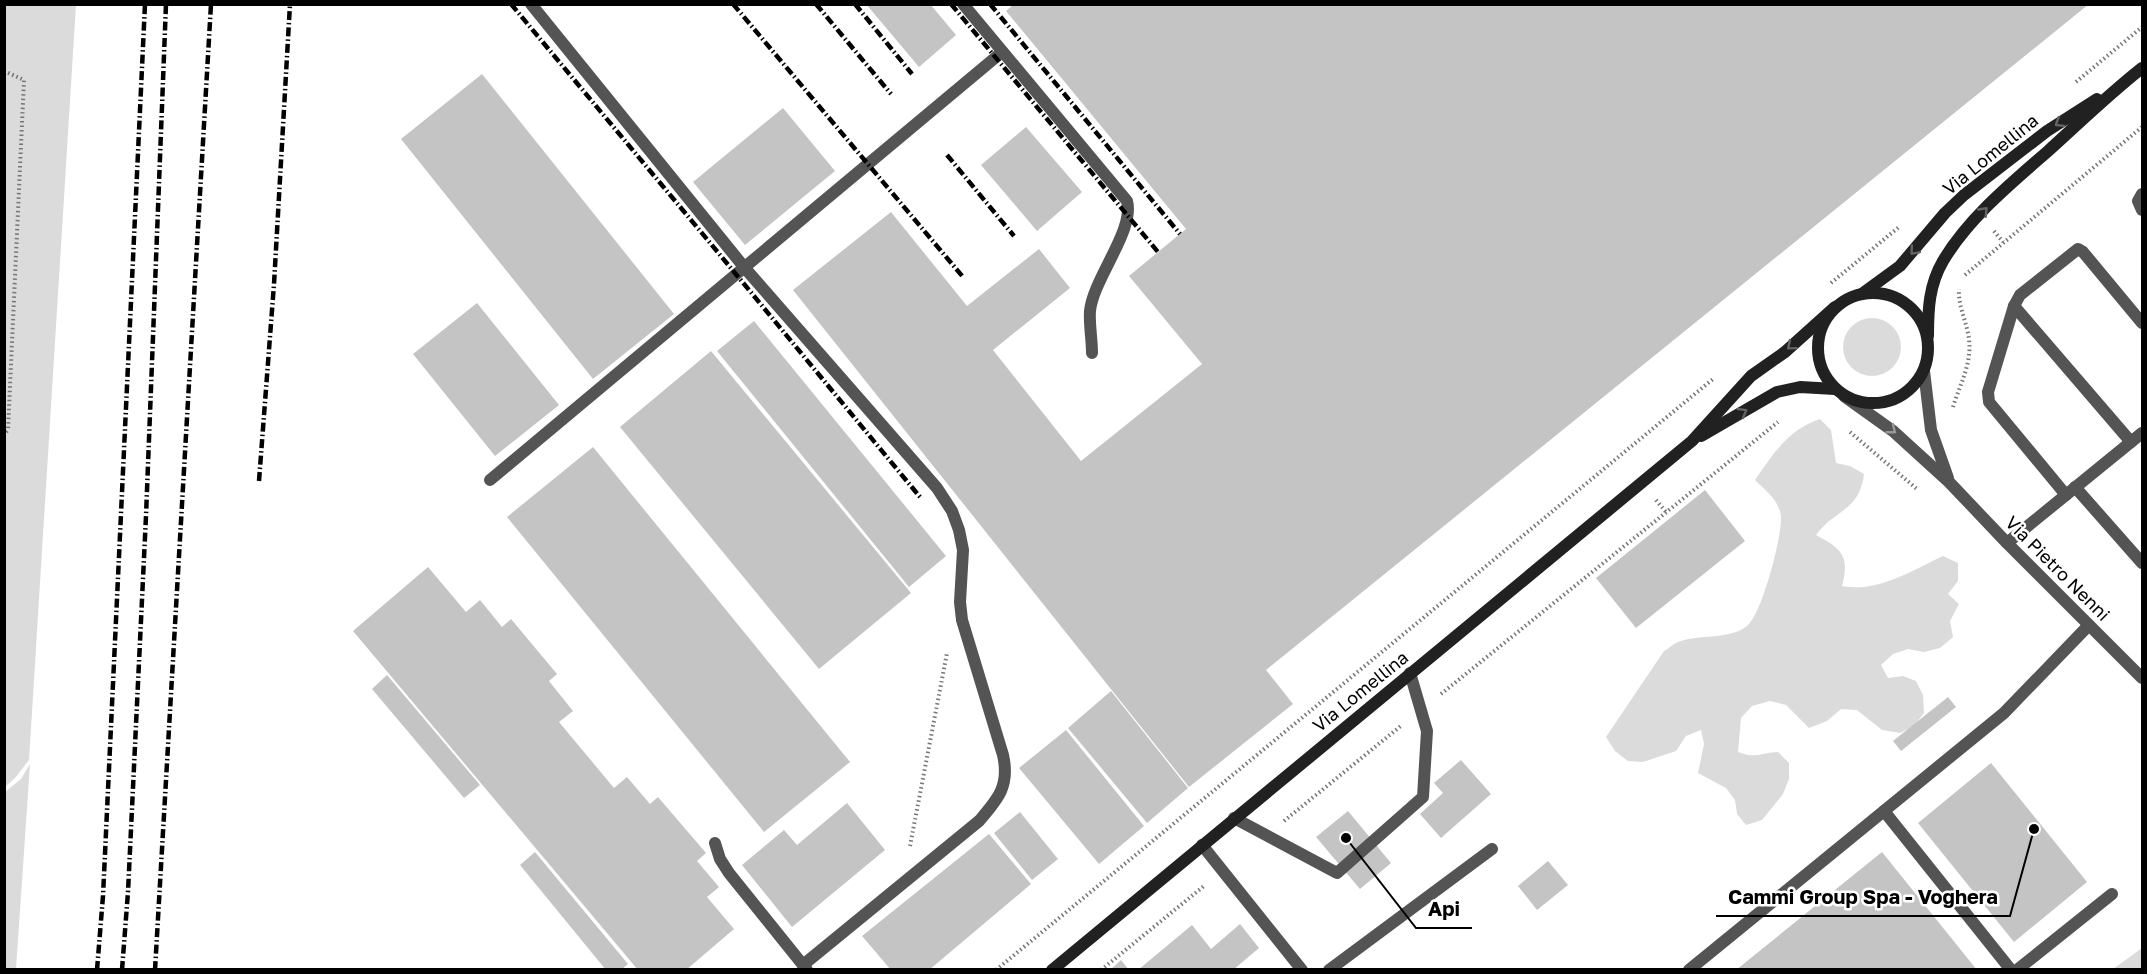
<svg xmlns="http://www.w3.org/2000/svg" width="2147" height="974" font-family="'Golos Text',sans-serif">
<rect width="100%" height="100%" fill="#fff"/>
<!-- green -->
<g fill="#dbdbdb">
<path d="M5,4L76,5L29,760L15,778L5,787Z"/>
<circle cx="1872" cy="347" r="29"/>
<path d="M1820,419L1831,430L1836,463L1850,466L1864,474C1859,512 1836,508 1816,535C1842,549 1850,556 1842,586C1877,593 1911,571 1943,556L1958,563V581L1948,594L1959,604L1950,621L1953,637L1940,648L1924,652L1908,649L1893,654L1881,665L1888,678L1903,676L1916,681L1923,695L1924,713L1914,726L1900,733L1882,730L1857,710L1841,709L1827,721L1809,728L1786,705L1770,701L1752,706L1741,718L1738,752C1756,759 1759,753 1778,752L1789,763V779L1783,794L1762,820L1746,825L1737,814L1735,800L1726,788L1698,773L1704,744L1701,730L1686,736L1676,751L1643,762L1628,761L1615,751L1606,737L1664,651C1668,649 1672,645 1676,643C1697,633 1728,641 1747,626C1762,614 1782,537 1781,517C1780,501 1765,490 1755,480C1773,454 1789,429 1820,419Z"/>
<path d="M30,764L16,969H5V792L21,779Z"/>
<path d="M2142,948V969H2113Z"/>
</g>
<!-- building -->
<g fill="#c4c4c4">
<path d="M866,4H930L956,35L919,67Z"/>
<path d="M1014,4H2089L1266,670L1293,704L1189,787L793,290L891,212L967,306L1039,249L1070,288L993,350L1081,461L1202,364L1129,276L1186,229L1006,11Z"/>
<path d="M482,74L674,314L593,379L401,139Z"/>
<path d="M783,108L835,171L745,245L693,182Z"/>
<path d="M1026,127L1082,192L1037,231L981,165Z"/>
<path d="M477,303L559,405L495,456L413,354Z"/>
<path d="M754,321L946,556L909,587L717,351Z"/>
<path d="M711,351L911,593L819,669L620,427Z"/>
<path d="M593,447L850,762L764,832L507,517Z"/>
<path d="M1705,490L1745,541L1636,628L1596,578Z"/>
<path d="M428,567L466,612L480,600L502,627L511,619L557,674L549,681L573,711L559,722L614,788L627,777L650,804L658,797L706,853L697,861L719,887L707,897L734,929L686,970H638L353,631Z"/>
<path d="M387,675L480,785L464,798L372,689Z"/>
<path d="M1111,691L1188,788L1147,823L1068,728Z"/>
<path d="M1948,697L1956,707L1901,751L1893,741Z"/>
<path d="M1066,730L1144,826L1099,864L1019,768Z"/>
<path d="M1461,760L1491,794L1441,838L1420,814L1443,793L1434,783Z"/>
<path d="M1991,763L2087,882L2014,942L1918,823Z"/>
<path d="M847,803L885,850L792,927L742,865L784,830L797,845Z"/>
<path d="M1348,811L1391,863L1360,889L1316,837Z"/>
<path d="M1020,812L1058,859L1032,880L994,833Z"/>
<path d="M989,834L1031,884L929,970H891L862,936Z"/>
<path d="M535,852L628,964L621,970H606L520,865Z"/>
<path d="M1882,852L1977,970H1736Z"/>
<path d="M1548,861L1568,885L1537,910L1518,886Z"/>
<path d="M1240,924L1259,948L1233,970H1138L1192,925L1211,949Z"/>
<path d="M1121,960L1129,970H1110Z"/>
</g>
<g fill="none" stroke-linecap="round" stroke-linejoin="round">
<!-- path -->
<g stroke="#767676" stroke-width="4" stroke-dasharray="1.5 3" stroke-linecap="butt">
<path d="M4,71L24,80L8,430L4,434"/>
<path d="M2076,82L2142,27"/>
<path d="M1994,231L2003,242"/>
<path d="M1965,275L2142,127"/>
<path d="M1831,283L1899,227"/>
<path d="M1953,407C1960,384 1972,364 1969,339C1967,323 1958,306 1959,289"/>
<path d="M1850,432L1917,489"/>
<path d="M1656,500L1666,512"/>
<path d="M1441,694L1778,422"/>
<path d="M1284,821L1402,725"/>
<path d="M910,846L947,653"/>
<path d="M996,970L1713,379"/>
<path d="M1101,970L1204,886"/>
</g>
<!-- service -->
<g stroke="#545454" stroke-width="12">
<path d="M531,4L744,267L937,488L952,511L959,530L963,550L960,602L962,620L1003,755C1010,786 998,799 979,821L803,965"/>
<path d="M963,4L1127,201C1135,230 1093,279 1090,311C1089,324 1092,339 1092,353"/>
<path d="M2142,194L2138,201L2142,210"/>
<path d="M2014,306L2131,442"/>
<path d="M490,480L1002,52"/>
<path d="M2075,487L2142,563"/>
<path d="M2066,495L1989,402L1988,392L2014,306L2020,295L2078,249L2083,252L2142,323"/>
<path d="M2007,543L2142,433"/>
<path d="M1884,811L2011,970"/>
<path d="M1234,818L1337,873L1423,797L1427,731L1410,673"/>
<path d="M715,843L720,859L729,873L807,970"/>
<path d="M1202,845L1302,970"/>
<path d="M1329,970L1492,849"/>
<path d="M1689,970L2004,713L2089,625"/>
<path d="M2017,970L2112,894"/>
</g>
<!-- tertiary -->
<g stroke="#545454" stroke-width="12">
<path d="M1924,371L1931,430L1948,478"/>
<path d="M1844,396L1893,431L1949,482L2007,543L2142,678"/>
</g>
<!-- secondary -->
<g stroke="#212121" stroke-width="12">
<circle cx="1873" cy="348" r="55"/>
<path d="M1863,293L1900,266L1945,213L1964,195L2047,131L2097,99"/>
<path d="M1928,336C1928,309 1929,285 1943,261C1968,219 2010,184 2047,152C2078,124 2109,94 2142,68"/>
<path d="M1701,436L1777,392L1800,387L1835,389"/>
<path d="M1052,970L1692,441L1751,376L1785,352L1835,307"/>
</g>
<!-- rail -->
<g stroke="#000" stroke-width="4.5" stroke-dasharray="9 3 1.5 3" stroke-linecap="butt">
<path d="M511,4L711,244L920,497"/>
<path d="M733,4L963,277"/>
<path d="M816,4L891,94"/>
<path d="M855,4L912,74"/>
<path d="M951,4L1158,252"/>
<path d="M990,4L1180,234"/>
<path d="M947,155L1014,236"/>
<path d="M259,481L274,284L290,4"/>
<path d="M97,970L103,896L145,4"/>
<path d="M122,970L128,892L146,516L166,4"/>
<path d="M155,970L211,4"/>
</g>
</g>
<!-- one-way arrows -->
<defs><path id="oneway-chevron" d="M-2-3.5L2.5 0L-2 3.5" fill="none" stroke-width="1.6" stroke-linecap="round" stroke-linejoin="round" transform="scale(1.5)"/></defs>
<g stroke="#646464">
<use href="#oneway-chevron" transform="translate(2059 123) rotate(148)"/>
<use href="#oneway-chevron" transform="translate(1984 211) rotate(-46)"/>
<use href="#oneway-chevron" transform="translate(1914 251) rotate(130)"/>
<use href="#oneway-chevron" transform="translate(1791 346) rotate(140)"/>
<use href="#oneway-chevron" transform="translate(1743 412) rotate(-30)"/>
</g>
<use stroke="#989898" href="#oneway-chevron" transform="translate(1892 430) rotate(38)"/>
<g text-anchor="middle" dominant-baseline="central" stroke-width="5" stroke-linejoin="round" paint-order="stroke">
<!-- street labels -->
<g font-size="18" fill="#000" stroke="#fff">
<text transform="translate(1990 154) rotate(-39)">Via Lomellina</text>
<text transform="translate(2058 568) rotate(45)">Via Pietro Nenni</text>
<text transform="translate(1360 691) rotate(-39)">Via Lomellina</text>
</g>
</g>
<!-- callouts -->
<path fill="none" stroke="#000" stroke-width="2" d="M2034 829L2010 916H1716M1346 838L1416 928H1472"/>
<g fill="#000" stroke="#fff" stroke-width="2">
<circle cx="2034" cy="829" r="6"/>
<circle cx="1346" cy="838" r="6"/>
</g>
<g font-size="20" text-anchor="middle" font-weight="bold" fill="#000" stroke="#fff" stroke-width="5" stroke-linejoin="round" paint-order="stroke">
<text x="1863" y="904">Cammi Group Spa - Voghera</text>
<text x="1444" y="916">Api</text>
</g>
<!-- border -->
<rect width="2147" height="974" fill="none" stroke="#000000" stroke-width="12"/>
</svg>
